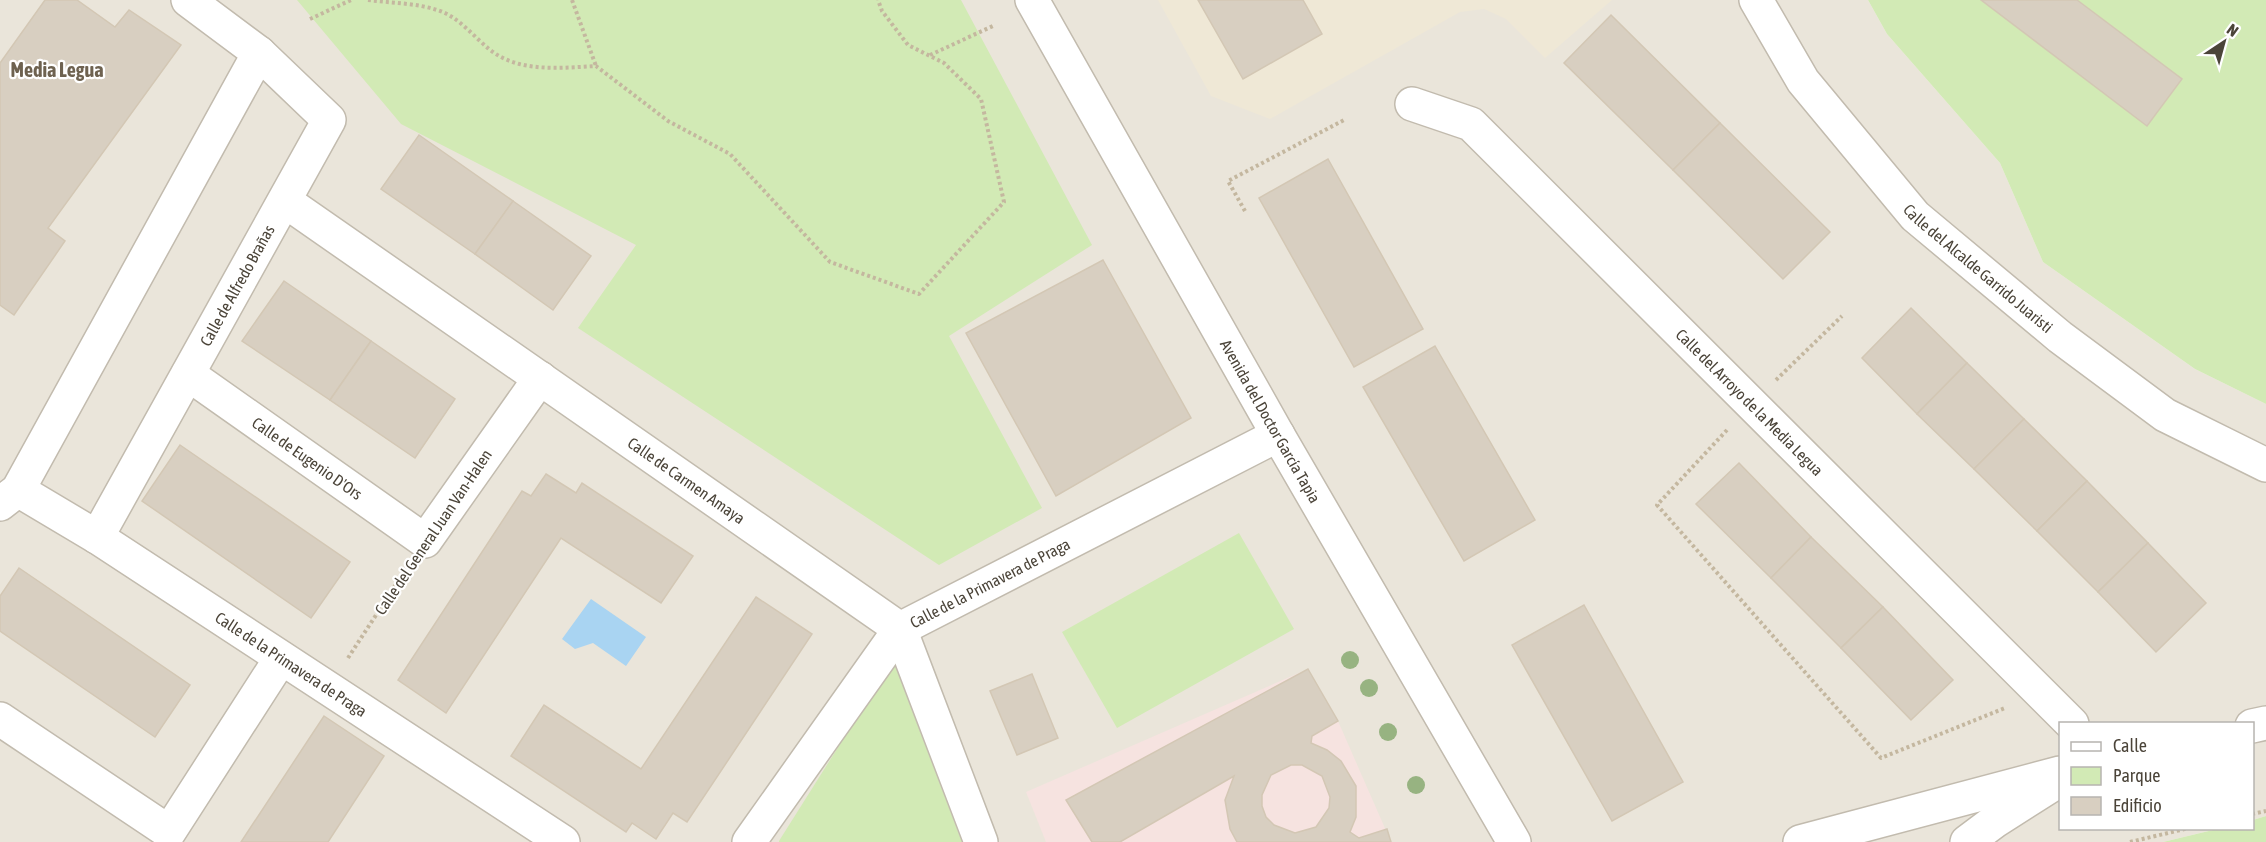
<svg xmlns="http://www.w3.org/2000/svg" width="2266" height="842" font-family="'Asap Condensed',sans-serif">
<rect width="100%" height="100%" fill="#f6f3ec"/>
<!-- residential -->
<path fill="#eae5da" d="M0,0H1868L1887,34L2000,163L2043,262L2195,369L2266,404V816L2253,820L2252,724H2060V828L2217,829L2163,842H0Z"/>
<!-- education -->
<path fill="#efe8d6" d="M1158,0H1612L1545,58L1506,19L1484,9L1460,12L1270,119L1211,96Z"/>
<!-- medical -->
<path fill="#f6e3e0" d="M1308,669L1338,721L1391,842H1046L1026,792Z"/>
<!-- green -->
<g fill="#d2eab5">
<path d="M297,0H961L1092,245L949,336L1042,508L939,565L578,328L636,245L401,124Z"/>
<path d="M1868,0H2266V404L2195,369L2043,262L2000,163L1887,34Z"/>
<path d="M1239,533L1294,629L1117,728L1062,632Z"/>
<path d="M893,660L962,842H779V841Z"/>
<path d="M2266,816V842H2163L2217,829L2252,828L2253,820Z"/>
</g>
<!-- water -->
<path fill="#a9d4f2" d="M591,599L646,637L626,666L593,643L575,649L562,639Z"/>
<!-- building -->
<g fill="#d8cfc1" stroke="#d3c7b4" stroke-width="1.5" fill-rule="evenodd">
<path d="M45,0H77L115,27L129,10L181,45L48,228L65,241L14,315L0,305V63Z"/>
<path d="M1198,0H1303L1322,34L1243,79Z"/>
<path d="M1981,0H2077L2182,79L2147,126Z"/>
<path d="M1611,15L1720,123L1673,170L1564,63Z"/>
<path d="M1720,123L1830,232L1783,279L1673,170Z"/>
<path d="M419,135L513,201L475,254L381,189Z"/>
<path d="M1328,159L1423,329L1354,367L1259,198Z"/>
<path d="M513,201L591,256L553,310L475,254Z"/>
<path d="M1103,260L1191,418L1056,496L966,333Z"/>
<path d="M284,281L371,341L330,400L242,341Z"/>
<path d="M1911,308L1967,363L1917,414L1862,358Z"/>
<path d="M371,341L455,399L415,458L330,400Z"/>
<path d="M1435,346L1535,520L1464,561L1363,387Z"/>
<path d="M1967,363L2024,419L1974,469L1917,414Z"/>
<path d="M2024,419L2087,481L2037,531L1974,469Z"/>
<path d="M180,445L350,562L311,618L142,501Z"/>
<path d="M1739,463L1811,537L1771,578L1696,504Z"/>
<path d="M546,474L576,493L582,483L693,556L661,603L561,538L446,713L398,680L522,491L531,496Z"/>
<path d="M2087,481L2148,543L2098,592L2037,531Z"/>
<path d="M1811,537L1883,607L1841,648L1771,578Z"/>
<path d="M2148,543L2206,603L2156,652L2098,592Z"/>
<path d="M19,568L190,685L155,737L0,631V596Z"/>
<path d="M756,597L812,634L687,822L673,813L656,839L632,823L626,832L511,756L544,705L641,769Z"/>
<path d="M1584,605L1683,782L1612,821L1512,645Z"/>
<path d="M1883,607L1953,680L1911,720L1841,648Z"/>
<path d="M1308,669L1338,721L1312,736L1311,743L1327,750L1341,761L1356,786V817L1350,832L1359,838L1387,829L1391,842H1237L1230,829L1225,800L1234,776L1120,842H1092L1066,800ZM1291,765H1302L1322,776L1330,797L1329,808L1316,827L1295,833L1274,825L1266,817L1262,806V795L1271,775Z"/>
<path d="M1032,674L1058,738L1017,755L990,691Z"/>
<path d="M324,716L384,756L328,842H241Z"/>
</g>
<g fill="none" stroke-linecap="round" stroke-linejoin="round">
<defs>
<g id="minor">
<path id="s1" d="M1032,0L1278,435L1514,842"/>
<path id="s2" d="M1756,0L1803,81L1915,216L2060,337L2165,415L2266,465"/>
<path id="s3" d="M1412,104L1471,124L2072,724"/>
<path id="s4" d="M285,201L900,629L981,842"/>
<path id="s5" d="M188,374L425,541L540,378"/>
<path id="s6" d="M18,490L97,537L563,842"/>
<path d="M0,504L18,490L259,53L188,0"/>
<path id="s7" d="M97,537L329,120L259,53"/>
<path d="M0,719L169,832L281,658"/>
<path d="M2252,726L2266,723"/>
<path id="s8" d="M749,842L900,629L1278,435"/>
<path d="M1800,842L2060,773"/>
<path d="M1967,842L1995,821L2050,786"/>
</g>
</defs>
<!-- minor casing -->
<use href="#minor" stroke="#c2bbae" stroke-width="36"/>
<!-- path -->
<g stroke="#c4b79f" stroke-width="4" stroke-dasharray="3 3" stroke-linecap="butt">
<path d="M368,0C391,3 416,3 437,10C458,16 473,36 489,49C518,73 560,68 596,66L668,121L730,154L830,262L919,294L1004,202L981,99L944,63L908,45L882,11L878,0"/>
<path d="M572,0L596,66"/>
<path d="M310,19L351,0"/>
<path d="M930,55L993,26"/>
<path d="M1245,211L1228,181L1346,119"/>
<path d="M1776,380L1842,316"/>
<path d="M1727,430L1657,505L1881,758L2005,708"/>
<path d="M348,658L406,569"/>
<path d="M2252,814L2266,811"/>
<path d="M2130,842L2189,828"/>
</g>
<!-- minor -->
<use href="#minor" stroke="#fff" stroke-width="33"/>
</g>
<!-- trees -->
<g fill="#97b381">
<circle cx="1350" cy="660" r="9"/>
<circle cx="1369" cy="688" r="9"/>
<circle cx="1388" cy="732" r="9"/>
<circle cx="1416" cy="785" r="9"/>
</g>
<g text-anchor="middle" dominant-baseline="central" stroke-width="4.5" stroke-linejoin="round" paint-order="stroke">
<!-- street labels -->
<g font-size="16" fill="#4b4439" stroke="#fff">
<text stroke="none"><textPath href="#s2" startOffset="351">Calle del Alcalde Garrido Juaristi</textPath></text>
<text stroke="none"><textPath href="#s7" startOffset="288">Calle de Alfredo Brañas</textPath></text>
<text stroke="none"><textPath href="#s3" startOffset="456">Calle del Arroyo de la Media Legua</textPath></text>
<text stroke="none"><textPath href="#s1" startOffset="484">Avenida del Doctor García Tapia</textPath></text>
<text stroke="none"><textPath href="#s5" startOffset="146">Calle de Eugenio D'Ors</textPath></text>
<text stroke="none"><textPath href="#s4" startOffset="489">Calle de Carmen Amaya</textPath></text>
<text transform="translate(433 532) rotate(-56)">Calle del General Juan Van-Halen</text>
<text stroke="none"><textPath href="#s8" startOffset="362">Calle de la Primavera de Praga</textPath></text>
<text stroke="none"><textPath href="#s6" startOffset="324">Calle de la Primavera de Praga</textPath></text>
</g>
<!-- quarter labels -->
<g font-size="20" font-weight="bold" fill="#6e6250" stroke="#fff">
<text x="57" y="69">Media Legua</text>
</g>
</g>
<!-- legend -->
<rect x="2059" y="722" width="195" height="108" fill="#ffffff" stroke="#b7b4b0" stroke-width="1.5"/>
<rect x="2071" y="742" width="30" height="9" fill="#ffffff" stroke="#b7b4b0" stroke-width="1.5"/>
<text x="2113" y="752" font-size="18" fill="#4b4439">Calle</text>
<rect x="2071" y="767" width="30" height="18" fill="#d2eab5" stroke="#b7b4b0" stroke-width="1.5"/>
<text x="2113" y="782" font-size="18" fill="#4b4439">Parque</text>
<rect x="2071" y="797" width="30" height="18" fill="#d8cfc1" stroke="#b7b4b0" stroke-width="1.5"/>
<text x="2113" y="812" font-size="18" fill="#4b4439">Edificio</text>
<!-- north arrow -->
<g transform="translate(2224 42) rotate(36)" stroke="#ffffff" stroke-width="4.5" paint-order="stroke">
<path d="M0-4.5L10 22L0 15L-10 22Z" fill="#4b4439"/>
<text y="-9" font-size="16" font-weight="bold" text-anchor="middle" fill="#4b4439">N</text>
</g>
</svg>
